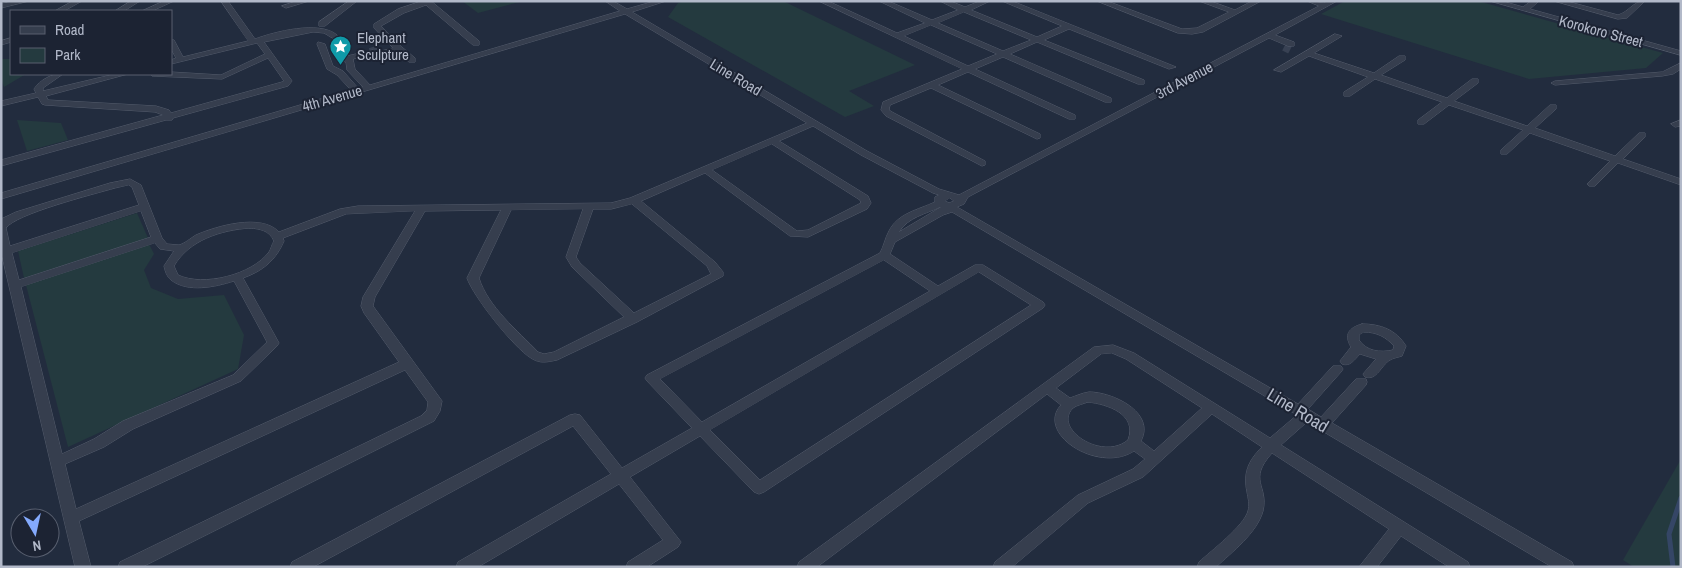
<svg xmlns="http://www.w3.org/2000/svg" width="1682" height="568" font-family="'Archivo Narrow',sans-serif">
<rect width="100%" height="100%" fill="#222c3e"/>
<!-- green -->
<g fill="#243a3f">
<path d="M462,1H523L478,13Z"/>
<path d="M684,1H783L915,65L849,91L874,106L845,117L668,17L678,3Z"/>
<path d="M1345,1H1478L1663,53L1646,68L1529,79L1321,14Z"/>
<path d="M1,59H11V74H26L4,87L1,79Z"/>
<path d="M17,120L61,123L68,140L27,151Z"/>
<path d="M137,213L148,238L24,278L18,251Z"/>
<path d="M149,244L154,254L144,270L151,288L178,299L224,295L244,335L238,369L68,447L26,285Z"/>
<path d="M1681,459V567H1634L1623,560Z"/>
</g>
<g fill="none" stroke-linecap="round" stroke-linejoin="round">
<!-- stream -->
<path stroke="#354666" stroke-width="5" d="M1673,567L1669,534L1681,498"/>
<!-- minor-tunnel -->
<g stroke="#384153" stroke-width="8" stroke-dasharray="8 4" stroke-linecap="butt">
<path d="M1284,47L1290,50"/>
<path d="M370,52L380,49"/>
</g>
<defs>
<g id="minor">
<path d="M14,1H29L1,8V4Z"/>
<path d="M73,1H82L64,11H55Z"/>
<path d="M131,1H140L124,11H115Z"/>
<path d="M164,1H174L152,11H142Z"/>
<path d="M221,1H228L255,39C274,32 319,20 337,35L336,39L340,41L347,56L373,50V54L353,59L355,69L370,85L620,11L605,1H613L627,9L655,1H666L632,12L867,151L939,189L959,195L1319,6L1307,1L1324,3L1328,1H1337L1275,35L1294,42V46H1288L1269,38L968,197L964,204L957,207L1298,404L1333,366H1341L1343,369L1341,372L1308,409L1321,417L1356,379H1366L1367,382L1366,385L1332,423L1572,562L1574,567H1552L1307,422L1281,445L1468,562L1470,567H1449L1401,536L1377,567H1359L1389,529L1272,453C1247,481 1269,485 1263,511C1257,533 1232,552 1216,567H1197L1199,562C1211,551 1244,526 1248,511C1250,505 1248,498 1247,492C1243,473 1248,461 1262,447L1212,414L1143,477L1088,503L1012,567H993L995,562L1078,495L1133,469L1145,459L1134,451C1099,474 1035,434 1061,405L1047,394L817,567H797L799,562L1094,347L1113,345L1134,353L1270,438L1297,415L952,212L943,215L895,242L890,254L938,286L975,265H983L1043,302L1045,305L1043,308L764,492L759,494L754,492L700,436L630,477L681,542L678,547L647,567H626L628,562L663,540L619,484L478,567H456L458,562L611,474L573,426L313,567H290L292,562L570,415L575,414L580,415L622,468L692,428L647,381L645,378L647,375L880,253C884,246 885,238 889,231C898,213 918,210 935,202V197L939,195L933,193L861,155L813,126L779,141L868,196L871,203L867,209L808,237L790,236L705,173L641,201L715,262L723,272V276L637,322L557,360C547,362 540,364 531,358C514,348 473,296 467,278L501,210L425,211L375,297L373,306L442,401L440,411L434,421L142,567H118L120,562L421,416L427,410L428,402L405,370L79,521L91,567H75L1,252V219L16,212L110,183L130,179L141,185L162,238L167,244C171,244 175,245 179,245C184,244 191,238 196,235C217,226 261,213 279,232L340,209L358,206L611,203L630,198L807,123L625,14L1,199V193L351,90L337,75L327,69L317,44L318,42L325,44L333,66L343,71L358,88L363,87L347,70L346,62L338,60L340,58L332,41L334,39L324,33L313,32L264,42L292,81L288,86L173,118L172,120H166L1,166V160L163,115L155,112L45,105L42,104L38,97L1,106V101L36,93L34,89C40,80 52,73 63,74L43,88V91L115,74H128L46,96L48,100L156,106L169,110L171,113L282,82L284,81L268,58L222,79L152,76L151,74H171V72L221,75L265,54L257,43L171,64V60L176,58L171,49V40H174L183,57L248,41ZM772,144L860,200L861,203L808,230L797,231L712,170ZM129,185L132,187L139,205L10,246L6,228C15,214 94,194 115,188ZM950,198L954,201L949,203L945,201ZM632,204L707,266L711,274L634,313L580,263L576,257L593,209H611ZM940,207H941L899,232C908,217 926,214 940,207ZM583,209L566,257L572,267L624,317L554,352L544,354L538,352C518,331 488,307 479,278L511,210ZM141,211L151,237L19,280L12,253ZM415,211L363,297L361,306L364,313L399,362L76,509L65,464L104,447L133,429L241,381L277,346L279,343L243,278C263,271 276,260 284,241L283,238L346,214ZM250,228C260,229 269,230 274,241C272,244 271,249 269,252C252,275 203,287 178,275L174,266C189,240 221,230 250,228ZM155,243L160,249L174,251L164,266C165,271 167,277 171,280C188,293 215,287 234,281L267,342L233,375L123,421L94,439L62,454L21,287ZM884,260L930,291L702,422L660,379ZM979,272L1031,305L760,480L710,430ZM1112,353L1126,359L1202,408L1154,451L1141,441C1156,412 1112,392 1089,392C1082,393 1076,396 1070,398L1056,388L1101,354ZM1088,402C1107,404 1138,414 1128,440C1102,462 1052,428 1073,408C1077,405 1083,404 1088,402Z"/>
<path d="M297,1H309L286,8L282,6Z"/>
<path d="M349,1H357L325,26H319V22Z"/>
<path d="M422,1H431L479,41V45H473L426,5L404,13L381,26L397,43L415,58V62H409L397,52L381,55V51L393,48L374,28V24L398,9Z"/>
<path d="M819,1H828L897,33L925,23L879,1H888L932,20L958,10L940,1H950L965,7L980,1H990L971,10L1037,37L1062,26L1002,1H1012L1176,67L1169,69L1069,29L1044,40L1144,80V84H1138L1037,42L1010,54L1111,98V102H1105L1003,57L975,69L1075,115V119H1069L968,72L938,85L1040,134V138L1037,139L931,88L890,105L889,110L892,112L985,161V165L982,166L886,116L881,110L883,102L962,69ZM964,12L1031,40L1003,51L938,23ZM931,25L997,54L968,66L904,36Z"/>
<path d="M1097,1H1107L1182,29L1197,28L1229,12L1199,1H1210L1235,10L1252,1H1261L1203,32L1192,34L1178,33Z"/>
<path d="M1490,1H1502L1523,7L1531,1H1539L1530,9L1681,51V55Z"/>
<path d="M1554,1H1566L1618,15C1629,12 1633,1 1645,1L1627,18L1618,19Z"/>
<path d="M1335,34L1342,36L1314,53L1374,73L1399,56H1405V60L1381,75L1447,98L1472,79H1478V83L1454,101L1527,126L1550,105H1556V109L1535,128L1615,156L1639,133H1645V137L1623,159L1681,179V185L1618,163L1595,186H1589L1587,184L1610,161L1530,133L1507,154H1501V150L1523,130L1449,105L1424,124H1418V120L1442,102L1375,79L1350,96H1344V92L1368,77L1309,56L1281,72L1274,70Z"/>
<path d="M11,38V42L1,45V41Z"/>
<path d="M1681,63V69L1673,74L1662,76L1555,85L1551,83L1555,81L1662,72Z"/>
<path d="M1681,120V126L1675,127L1671,124Z"/>
<path d="M1362,324C1381,324 1396,330 1406,346L1402,356C1399,357 1393,358 1390,360C1381,365 1377,381 1365,377L1363,374L1376,359L1360,354C1354,360 1350,367 1342,364L1340,361L1351,347C1344,335 1348,328 1362,324ZM1364,332C1377,332 1386,337 1394,346L1393,350C1380,353 1366,351 1359,340V335Z"/>
</g>
</defs>
<!-- minor casing -->
<use href="#minor" stroke="#545c6c" stroke-width="1"/>
<!-- minor -->
<use href="#minor" fill="#363e4e" fill-rule="evenodd"/>
</g>
<!-- icons -->
<defs>
<symbol id="sight-pin" viewBox="-11 -11 22 30"><path d="M0 17L-7.5 6A9.5 9.5 0 1 1 7.5 6Z" fill="#0f9aa8" stroke="#1c2333"/><path d="M0-6L1.8-2.2L6-1.7L2.9 1.2L3.7 5.4L0 3.3L-3.7 5.4L-2.9 1.2L-6-1.7L-1.8-2.2Z" fill="#fff"/></symbol>
</defs>
<g fill-rule="evenodd">
<use href="#sight-pin" x="328" y="34" width="25" height="34"/>
</g>
<g text-anchor="middle" dominant-baseline="central" stroke-width="4" stroke-linejoin="round" paint-order="stroke">
<!-- far-street labels -->
<g font-size="15" fill="#b2b9c9" stroke="#1c2333">
<text transform="translate(1601 31) rotate(15)">Korokoro Street</text>
<text transform="translate(736 77) rotate(31)">Line Road</text>
<text transform="translate(1184 80) rotate(-28)">3rd Avenue</text>
<text transform="translate(332 98) rotate(-16)">4th Avenue</text>
</g>
<!-- far-poi labels -->
<g font-size="15" fill="#b2b9c9" stroke="#1c2333" text-anchor="start">
<text x="357" y="37">Elephant<tspan x="357" dy="17">Sculpture</tspan></text>
</g>
<!-- street labels -->
<g font-size="18" fill="#b2b9c9" stroke="#1c2333">
<text transform="translate(1298 410) rotate(31)">Line Road</text>
</g>
</g>
<!-- border -->
<rect width="1682" height="568" fill="none" stroke="#b2b9c9" stroke-width="5"/>
<!-- legend -->
<rect x="10" y="10" width="162" height="65" fill="#1c2333" stroke="#585f6f"/>
<rect x="20" y="26" width="25" height="8" fill="#363e4e" stroke="#585f6f"/>
<text x="55" y="35" font-size="15" fill="#b2b9c9">Road</text>
<rect x="20" y="48" width="25" height="15" fill="#243a3f" stroke="#585f6f"/>
<text x="55" y="60" font-size="15" fill="#b2b9c9">Park</text>
<!-- north arrow -->
<g transform="translate(35 533) rotate(171)"><circle r="24" fill="#1c2333" stroke="#585f6f"/>
<path d="M0-4L9 19L0 12L-9 19Z" fill="#84aafd"/>
<text y="-8" font-size="14" font-weight="bold" text-anchor="middle" fill="#b2b9c9">N</text>
</g>
</svg>
